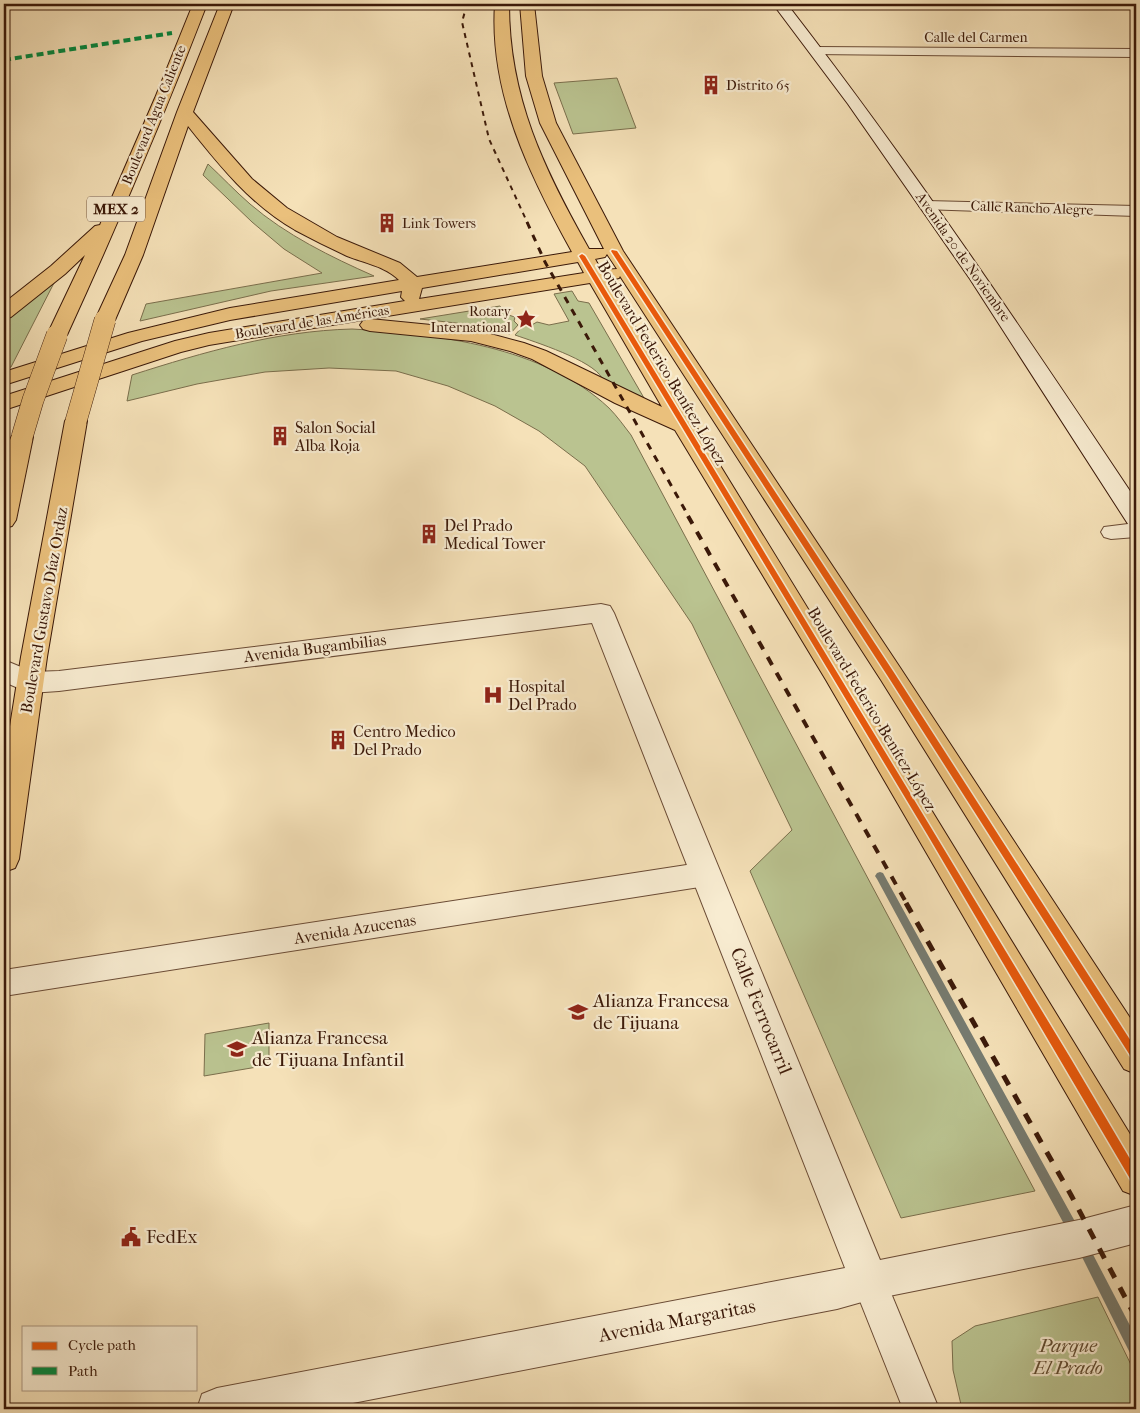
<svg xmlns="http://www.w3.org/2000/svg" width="1140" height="1413" font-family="'IM FELL French Canon',serif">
<rect width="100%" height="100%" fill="#f5e1b8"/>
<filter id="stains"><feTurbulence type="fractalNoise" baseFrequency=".004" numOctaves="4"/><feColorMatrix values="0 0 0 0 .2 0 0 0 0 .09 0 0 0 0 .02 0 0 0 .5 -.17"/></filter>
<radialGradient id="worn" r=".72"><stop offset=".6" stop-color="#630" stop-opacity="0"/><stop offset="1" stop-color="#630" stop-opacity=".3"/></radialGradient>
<!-- green -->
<g fill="#bac390" stroke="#7a6e4c">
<path d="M617,78L636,128L573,134L554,83Z"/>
<path d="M208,164C222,177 235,191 250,204C286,235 331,257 374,276L271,291L140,321L146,304L322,273L284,249L252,222L203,175Z"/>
<path d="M55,281L11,367L4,369V321Z"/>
<path d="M572,291L578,301L589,303L644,398L602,378C592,360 535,342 515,335L523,326H530L537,322L549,325L569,321L554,294Z"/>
<path d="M500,306L505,314L515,317L514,321L518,325L510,334L456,323L420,319Z"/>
<path d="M352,329C437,334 543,346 609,408C617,416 624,426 631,435L1035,1191L901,1218L750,871L792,830L692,624L585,466L539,431L495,406L448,386L396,371L329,368L265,372L197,384L127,401L132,375C204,352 276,331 352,329Z"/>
<path d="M269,1023V1065L204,1076L205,1034Z"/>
<path d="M1098,1297L1136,1375V1409H962L953,1370L952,1341L975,1326Z"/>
</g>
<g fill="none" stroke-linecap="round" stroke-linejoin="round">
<!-- stream -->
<g fill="#767b70" fill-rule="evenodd">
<path d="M880,872L883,873L1078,1227L1080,1231L1078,1235L1074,1237L1070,1235L877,879L875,876L877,873Z"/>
<path d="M1083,1241L1087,1243L1136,1337V1356L1131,1355L1077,1247L1079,1243Z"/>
</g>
<defs>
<g id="minor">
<path d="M816,47L1136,49V57L812,54L810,51L812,48Z"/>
<path d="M927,201L1136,206V216L922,209L919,206L922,203Z"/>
<path d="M1136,523V537L1111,539L1104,537L1101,532L1104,527Z"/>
<path d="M706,862L715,866L719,874L715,882L706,886L4,996V970Z"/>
<path d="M869,1264L881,1269L939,1409H903L852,1281L857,1269Z"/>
</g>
<path id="tertiary" d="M601,604L610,606L614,613L880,1260L1079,1220L1136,1205V1243L1079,1258L869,1300L837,1309L322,1409H197L202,1394L217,1388L845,1268L592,623L59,691L30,693L4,682V660L33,672L59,671Z"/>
<path id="secondary" d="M773,4H787C911,164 1024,332 1136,500V526L1128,524L970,279L848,104Z"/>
<g id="primary">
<path d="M193,4H207C164,116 117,226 67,335L64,339L57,341L50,339L47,335L85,255L65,274L11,317L4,319V303L51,266L95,226L100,225L155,98Z"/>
<path d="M220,4H234L193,112L252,179L287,208L337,237L400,263L417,277L572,252C530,176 489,93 495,4H509C509,98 544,169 589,249H604L540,123L526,76L520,4H534L542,76L556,123L623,251L899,666L1136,1027V1074L1124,1069L881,680L620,276L619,278L607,281L1136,1144V1196L1123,1191L826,680L675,430L615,403L532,359L510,351L471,341L370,331L363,329L360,325L363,321L370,319L472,329L524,343L546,351L662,407L590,283L209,345L181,352L4,410V396L175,341L209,333L405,301L401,297L402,291L230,320L142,341L4,385V372L128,333L230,308L399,280C385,266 364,263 347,256C330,248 312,239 295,230C251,205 219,165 188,126L143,255L115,320L112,324L105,326L98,324L95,320L125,255L177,112ZM607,254L617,269L601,270L595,259L605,257ZM578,262L584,273L419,299L422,288Z"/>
<path d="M76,414L84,416L87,421L47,657L19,859L15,868L4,872V764L21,657L65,421L68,416Z"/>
<path d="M22,430L30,432L33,437L16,520L12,526L4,528C2,502 0,454 14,432Z"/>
</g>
</defs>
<!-- minor casing -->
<use href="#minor" stroke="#6a4b35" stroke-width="2"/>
<!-- tertiary casing -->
<use href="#tertiary" stroke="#6a4b35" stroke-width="2"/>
<!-- secondary casing -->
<use href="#secondary" stroke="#3b1909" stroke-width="2"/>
<!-- primary casing -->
<use href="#primary" stroke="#3b1909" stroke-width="2"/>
<!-- minor -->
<use href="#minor" fill="#f8ecd1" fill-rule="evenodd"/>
<!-- tertiary -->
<use href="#tertiary" fill="#f8ecd1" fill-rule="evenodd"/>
<!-- secondary -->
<use href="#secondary" fill="#f8ecd1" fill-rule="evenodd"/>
<!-- primary -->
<use href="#primary" fill="#eac07c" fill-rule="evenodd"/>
<!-- rail-far3 -->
<path stroke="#3b1909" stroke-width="2" stroke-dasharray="5 5" stroke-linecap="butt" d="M467,4L462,22L489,139L528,224"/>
<!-- rail-far2 -->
<path stroke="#3b1909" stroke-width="3" stroke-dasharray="7 7" stroke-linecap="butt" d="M527,222L545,262L689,517"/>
<!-- rail-far1 -->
<path stroke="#3b1909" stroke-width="4" stroke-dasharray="9 9" stroke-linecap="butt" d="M688,516L907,904"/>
<!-- rail -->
<path stroke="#3b1909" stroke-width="5" stroke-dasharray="11 11" stroke-linecap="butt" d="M906,903L1071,1195L1136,1318"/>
<defs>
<g id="primary-bridge">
<path d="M76,421L105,320"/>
<path d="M22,437L33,400L57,335"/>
</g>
</defs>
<!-- primary-bridge casing -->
<use href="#primary-bridge" stroke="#3b1909" stroke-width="22" stroke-linecap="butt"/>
<!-- primary-bridge -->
<use href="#primary-bridge" stroke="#eac07c" stroke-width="21"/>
<!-- quiet -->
<path stroke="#00873e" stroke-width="4" stroke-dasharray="7 4" stroke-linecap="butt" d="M4,60L172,33"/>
<defs>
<g id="cycleway">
<path d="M612,250L617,251L893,671L1136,1049V1061L1133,1060L887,675L611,251Z"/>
<path d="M582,254L585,256L1071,1059L1136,1169V1183L1132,1182L927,834L579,256Z"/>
</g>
</defs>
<!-- cycleway casing -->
<use href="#cycleway" stroke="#f8ecd1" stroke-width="3"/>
<!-- cycleway -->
<use href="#cycleway" fill="#e8590c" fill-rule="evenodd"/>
</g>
<!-- icons -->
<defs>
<symbol id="building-bare" viewBox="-9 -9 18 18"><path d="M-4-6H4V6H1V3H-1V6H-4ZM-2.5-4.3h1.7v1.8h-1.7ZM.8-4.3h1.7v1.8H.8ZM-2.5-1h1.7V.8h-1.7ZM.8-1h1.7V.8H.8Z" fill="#8f2418" stroke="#f8ecd1" stroke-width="2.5" paint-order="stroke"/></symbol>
<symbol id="sight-bare" viewBox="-9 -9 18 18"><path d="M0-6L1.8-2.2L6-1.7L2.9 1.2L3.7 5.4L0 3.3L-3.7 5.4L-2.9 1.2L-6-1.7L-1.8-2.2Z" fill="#8f2418" stroke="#f8ecd1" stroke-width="2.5" paint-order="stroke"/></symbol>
<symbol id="hospital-bare" viewBox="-9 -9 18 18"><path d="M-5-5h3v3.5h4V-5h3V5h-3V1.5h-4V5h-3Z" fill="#8f2418" stroke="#f8ecd1" stroke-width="2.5" paint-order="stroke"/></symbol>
<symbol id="school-bare" viewBox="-9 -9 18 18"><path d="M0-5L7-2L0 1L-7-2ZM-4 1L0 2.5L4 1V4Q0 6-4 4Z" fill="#8f2418" stroke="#f8ecd1" stroke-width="2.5" paint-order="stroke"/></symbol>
<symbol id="civic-bare" viewBox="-9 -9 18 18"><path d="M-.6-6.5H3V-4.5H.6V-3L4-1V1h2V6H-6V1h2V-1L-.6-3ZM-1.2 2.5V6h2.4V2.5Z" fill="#8f2418" stroke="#f8ecd1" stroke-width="2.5" paint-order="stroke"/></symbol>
</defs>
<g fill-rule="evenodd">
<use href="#building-bare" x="697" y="71" width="28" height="28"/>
<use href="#building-bare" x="373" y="209" width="28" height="28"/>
<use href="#sight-bare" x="512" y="305" width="28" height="28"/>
<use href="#building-bare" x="266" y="422" width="28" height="28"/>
<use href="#building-bare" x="415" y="520" width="28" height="28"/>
<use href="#hospital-bare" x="479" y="681" width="28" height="28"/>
<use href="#building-bare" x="324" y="726" width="28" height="28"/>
<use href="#school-bare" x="564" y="998" width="28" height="28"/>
<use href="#school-bare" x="223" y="1035" width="28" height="28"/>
<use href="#civic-bare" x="117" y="1223" width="28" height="28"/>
</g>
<g text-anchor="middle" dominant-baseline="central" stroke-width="4.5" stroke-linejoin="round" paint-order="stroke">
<!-- far-street labels -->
<g font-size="14" fill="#3b1909" stroke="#f8ecd1">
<text x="976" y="37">Calle del Carmen</text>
<text transform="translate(154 115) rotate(-68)">Boulevard Agua Caliente</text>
<text transform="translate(1032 208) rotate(2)">Calle Rancho Alegre</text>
<text transform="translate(963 257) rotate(55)">Avenida 20 de Noviembre</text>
<text transform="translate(312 322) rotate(-9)">Boulevard de las Américas</text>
</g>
<!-- far-poi labels -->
<g font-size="14" fill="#3b1909" stroke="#f8ecd1" text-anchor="start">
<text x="726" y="85">Distrito 65</text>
<text x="402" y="223">Link Towers</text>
<text x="511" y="311" text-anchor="end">Rotary<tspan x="511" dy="16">International</tspan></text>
</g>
<!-- shield labels -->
<rect fill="#f8ecd1" stroke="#745845" stroke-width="1" x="87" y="196.5" width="58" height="25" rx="4"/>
<g font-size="15" font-weight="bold" fill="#3b1909">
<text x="116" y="209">MEX 2</text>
</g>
<!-- street labels -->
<g font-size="16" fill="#3b1909" stroke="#f8ecd1">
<text transform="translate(662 363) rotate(59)">Boulevard Federico Benítez López</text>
<text transform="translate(44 610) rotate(-80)">Boulevard Gustavo Díaz Ordaz</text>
<text transform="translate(315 648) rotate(-7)">Avenida Bugambilias</text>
<text transform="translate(872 709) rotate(59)">Boulevard Federico Benítez López</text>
<text transform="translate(355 929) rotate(-9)">Avenida Azucenas</text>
</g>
<!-- poi labels -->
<g font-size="16" fill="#3b1909" stroke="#f8ecd1" text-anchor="start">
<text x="295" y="427">Salon Social<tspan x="295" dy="18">Alba Roja</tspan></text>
<text x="444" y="525">Del Prado<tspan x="444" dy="18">Medical Tower</tspan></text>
<text x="508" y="686">Hospital<tspan x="508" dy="18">Del Prado</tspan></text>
<text x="353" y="731">Centro Medico<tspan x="353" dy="18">Del Prado</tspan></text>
</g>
<!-- near-poi labels -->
<g font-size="19" fill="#3b1909" stroke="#f8ecd1" text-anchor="start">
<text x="593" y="1001">Alianza Francesa<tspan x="593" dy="22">de Tijuana</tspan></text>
<text x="252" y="1038">Alianza Francesa<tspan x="252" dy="22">de Tijuana Infantil</tspan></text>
<text x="146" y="1237">FedEx</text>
</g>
<!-- near-street labels -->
<g font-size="19" fill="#3b1909" stroke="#f8ecd1">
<text transform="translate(761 1011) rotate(68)">Calle Ferrocarril</text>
<text transform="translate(677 1321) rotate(-11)">Avenida Margaritas</text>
</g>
<!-- near-park labels -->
<g font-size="19" font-style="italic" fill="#614c32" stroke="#f8ecd1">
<text x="1068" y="1346">Parque<tspan x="1068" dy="22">El Prado</tspan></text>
</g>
</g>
<!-- margin -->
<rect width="1140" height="1413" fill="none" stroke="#f5e1b8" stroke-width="20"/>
<rect x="5" y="5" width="1130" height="1403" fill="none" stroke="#3b1909" stroke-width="2.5"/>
<rect x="10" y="10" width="1120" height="1393" fill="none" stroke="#3b1909"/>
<!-- legend -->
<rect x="22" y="1326" width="175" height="65" fill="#f8ecd1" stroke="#ac9881"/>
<rect x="32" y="1342" width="25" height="8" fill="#e8590c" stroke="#ac9881"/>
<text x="68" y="1350" font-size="15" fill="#3b1909">Cycle path</text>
<rect x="32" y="1367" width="25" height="8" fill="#00873e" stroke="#ac9881"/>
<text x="68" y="1376" font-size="15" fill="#3b1909">Path</text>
<rect width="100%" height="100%" filter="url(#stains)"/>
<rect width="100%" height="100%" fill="url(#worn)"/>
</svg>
